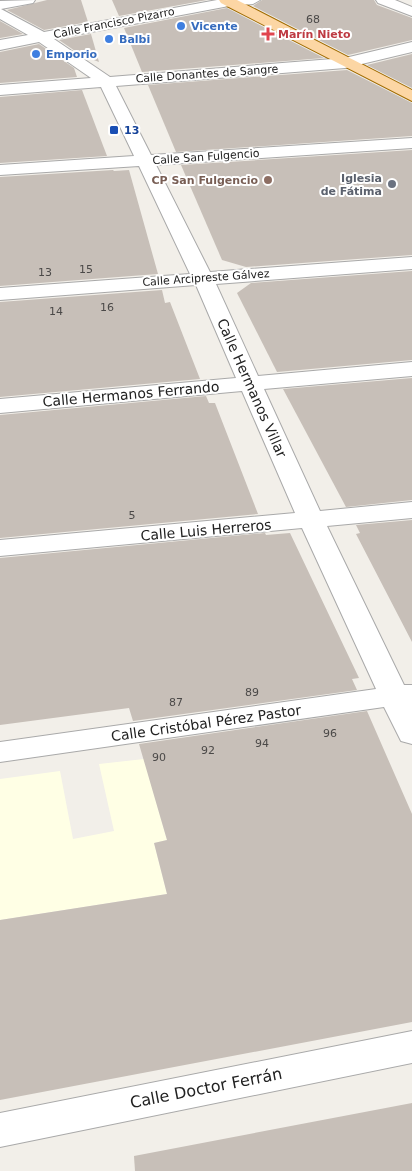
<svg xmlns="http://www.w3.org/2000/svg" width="412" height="1171" font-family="'DejaVu Sans',sans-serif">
<rect width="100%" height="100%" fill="#f2efe9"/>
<!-- education -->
<path fill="#ffffe5" d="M144,759L167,840L154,843L167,894L0,920V779L60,771L73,839L114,831L99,764Z"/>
<!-- building -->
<g fill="#c7bfb8">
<path d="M47,0H81L88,22L44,30L7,10Z"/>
<path d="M112,0H207L119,16Z"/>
<path d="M262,0H374L377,5L412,18V40L348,55L253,6Z"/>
<path d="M227,8L324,58L142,72L124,28Z"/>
<path d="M0,21L23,34L0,38Z"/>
<path d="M91,34L99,62L81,55L59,40Z"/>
<path d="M39,44L74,68L77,77L0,83V52Z"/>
<path d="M412,54V88L367,65Z"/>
<path d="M347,70L412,103V136L176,152L148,85Z"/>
<path d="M82,90L107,156L0,163V97Z"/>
<path d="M412,150V255L246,267L222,260L181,165Z"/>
<path d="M113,170L114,171L129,170L158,274L0,286V177Z"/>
<path d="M412,271V360L277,372L237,293L251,283Z"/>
<path d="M162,290L165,303L170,302L200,379L0,397V302Z"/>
<path d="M412,378V500L346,507L283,389Z"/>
<path d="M206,396L209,403H215L258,514L0,538V415Z"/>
<path d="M412,520V642L356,534L360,533L356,525Z"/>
<path d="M265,533L266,535L290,533L359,678L352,679L357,690L133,721L129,708L0,725V558Z"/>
<path d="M367,711L412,814V1022L0,1100V920L167,894L154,843L167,840L139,744Z"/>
<path d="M412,1103V1171H135L134,1156Z"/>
</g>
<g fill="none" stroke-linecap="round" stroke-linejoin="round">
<defs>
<g id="minor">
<path d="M35,0L33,3L1,9L44,32L217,0H260L253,4L229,6L54,39L110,77L345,58L412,42V52L345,68L116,86L151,155L412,138V148L156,165L210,272L412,257V269L216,284L258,376L412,362V376L264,389L320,511L412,502V518L327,526L404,685H412V744L401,741L384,707L0,762V742L376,689L302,528L0,556V540L295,513L242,391L0,413V399L236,378L196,285L0,300V288L190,274L139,166L0,175V165L134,156L101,87L0,95V85L91,78L39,42L0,50V40L28,35L0,19V1Z"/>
<path d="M376,0H395L412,7V16L378,3Z"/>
<path d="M412,1031V1063L0,1147V1113Z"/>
</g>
<path id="major" d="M219,0H237L412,90V101L221,3Z"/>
</defs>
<!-- minor casing -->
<use href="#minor" stroke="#a9a9a9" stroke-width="2"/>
<!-- major casing -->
<use href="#major" stroke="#a06b00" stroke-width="2"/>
<!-- minor -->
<use href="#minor" fill="#fff" fill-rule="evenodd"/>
<!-- major -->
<use href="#major" fill="#fcd6a4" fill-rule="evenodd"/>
</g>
<!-- markers -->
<g fill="#3f7fe0" stroke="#fff" stroke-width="2">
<circle cx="181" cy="26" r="5"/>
<circle cx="109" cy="39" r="5"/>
<circle cx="36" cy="54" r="5"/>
</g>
<path fill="#e0444e" stroke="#fff" stroke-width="2" d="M265.5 26.5h5v5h5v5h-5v5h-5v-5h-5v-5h5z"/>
<rect fill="#1a4fb4" stroke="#fff" stroke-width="2" x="109" y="125" width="10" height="10" rx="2.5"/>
<circle fill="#8d6e63" stroke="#fff" stroke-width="2" cx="268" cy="180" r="5"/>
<circle fill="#6b7280" stroke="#fff" stroke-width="2" cx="392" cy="184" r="5"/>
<g text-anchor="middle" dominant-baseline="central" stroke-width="4" stroke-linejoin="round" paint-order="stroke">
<!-- number labels -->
<g font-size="11" fill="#4b4948">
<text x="313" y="19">68</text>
<text x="86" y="269">15</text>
<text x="45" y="272">13</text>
<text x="107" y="307">16</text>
<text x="56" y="311">14</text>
<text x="132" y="515">5</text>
<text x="252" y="692">89</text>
<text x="176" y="702">87</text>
<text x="330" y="733">96</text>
<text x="262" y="743">94</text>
<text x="208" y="750">92</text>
<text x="159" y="757">90</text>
</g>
<!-- far-street labels -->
<g font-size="11" fill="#222" stroke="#fff">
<text transform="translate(114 23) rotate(-11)">Calle Francisco Pizarro</text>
<text transform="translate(207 74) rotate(-4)">Calle Donantes de Sangre</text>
<text transform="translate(206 157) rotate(-4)">Calle San Fulgencio</text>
<text transform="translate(206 278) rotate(-4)">Calle Arcipreste Gálvez</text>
</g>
<!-- far-shop labels -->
<g font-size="11" font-weight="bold" fill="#366cbe" stroke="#fff" text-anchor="start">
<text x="191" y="26">Vicente</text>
<text x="119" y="39">Balbi</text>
<text x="46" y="54">Emporio</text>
</g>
<!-- far-health labels -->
<g font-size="11" font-weight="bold" fill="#be3a42" stroke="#fff" text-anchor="start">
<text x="278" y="34">Marín Nieto</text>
</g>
<!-- far-transit labels -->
<g font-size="11" font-weight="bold" fill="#164399" stroke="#fff" text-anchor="start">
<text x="124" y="130">13</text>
</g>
<!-- far-worship labels -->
<g font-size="11" font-weight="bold" fill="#5b616d" stroke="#fff" text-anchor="end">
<text x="382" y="178">Iglesia<tspan x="382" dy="13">de Fátima</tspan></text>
</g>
<!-- far-education labels -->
<g font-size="11" font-weight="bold" fill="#785e54" stroke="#fff" text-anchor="end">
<text x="258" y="180">CP San Fulgencio</text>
</g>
<!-- street labels -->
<g font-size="14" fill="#222" stroke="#fff">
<text transform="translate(252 388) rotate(66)">Calle Hermanos Villar</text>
<text transform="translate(131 394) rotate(-5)">Calle Hermanos Ferrando</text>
<text transform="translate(206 530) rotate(-5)">Calle Luis Herreros</text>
<text transform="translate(206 723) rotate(-8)">Calle Cristóbal Pérez Pastor</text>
</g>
<!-- near-street labels -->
<g font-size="16" fill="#222" stroke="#fff">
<text transform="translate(206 1088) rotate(-11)">Calle Doctor Ferrán</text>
</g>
</g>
</svg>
